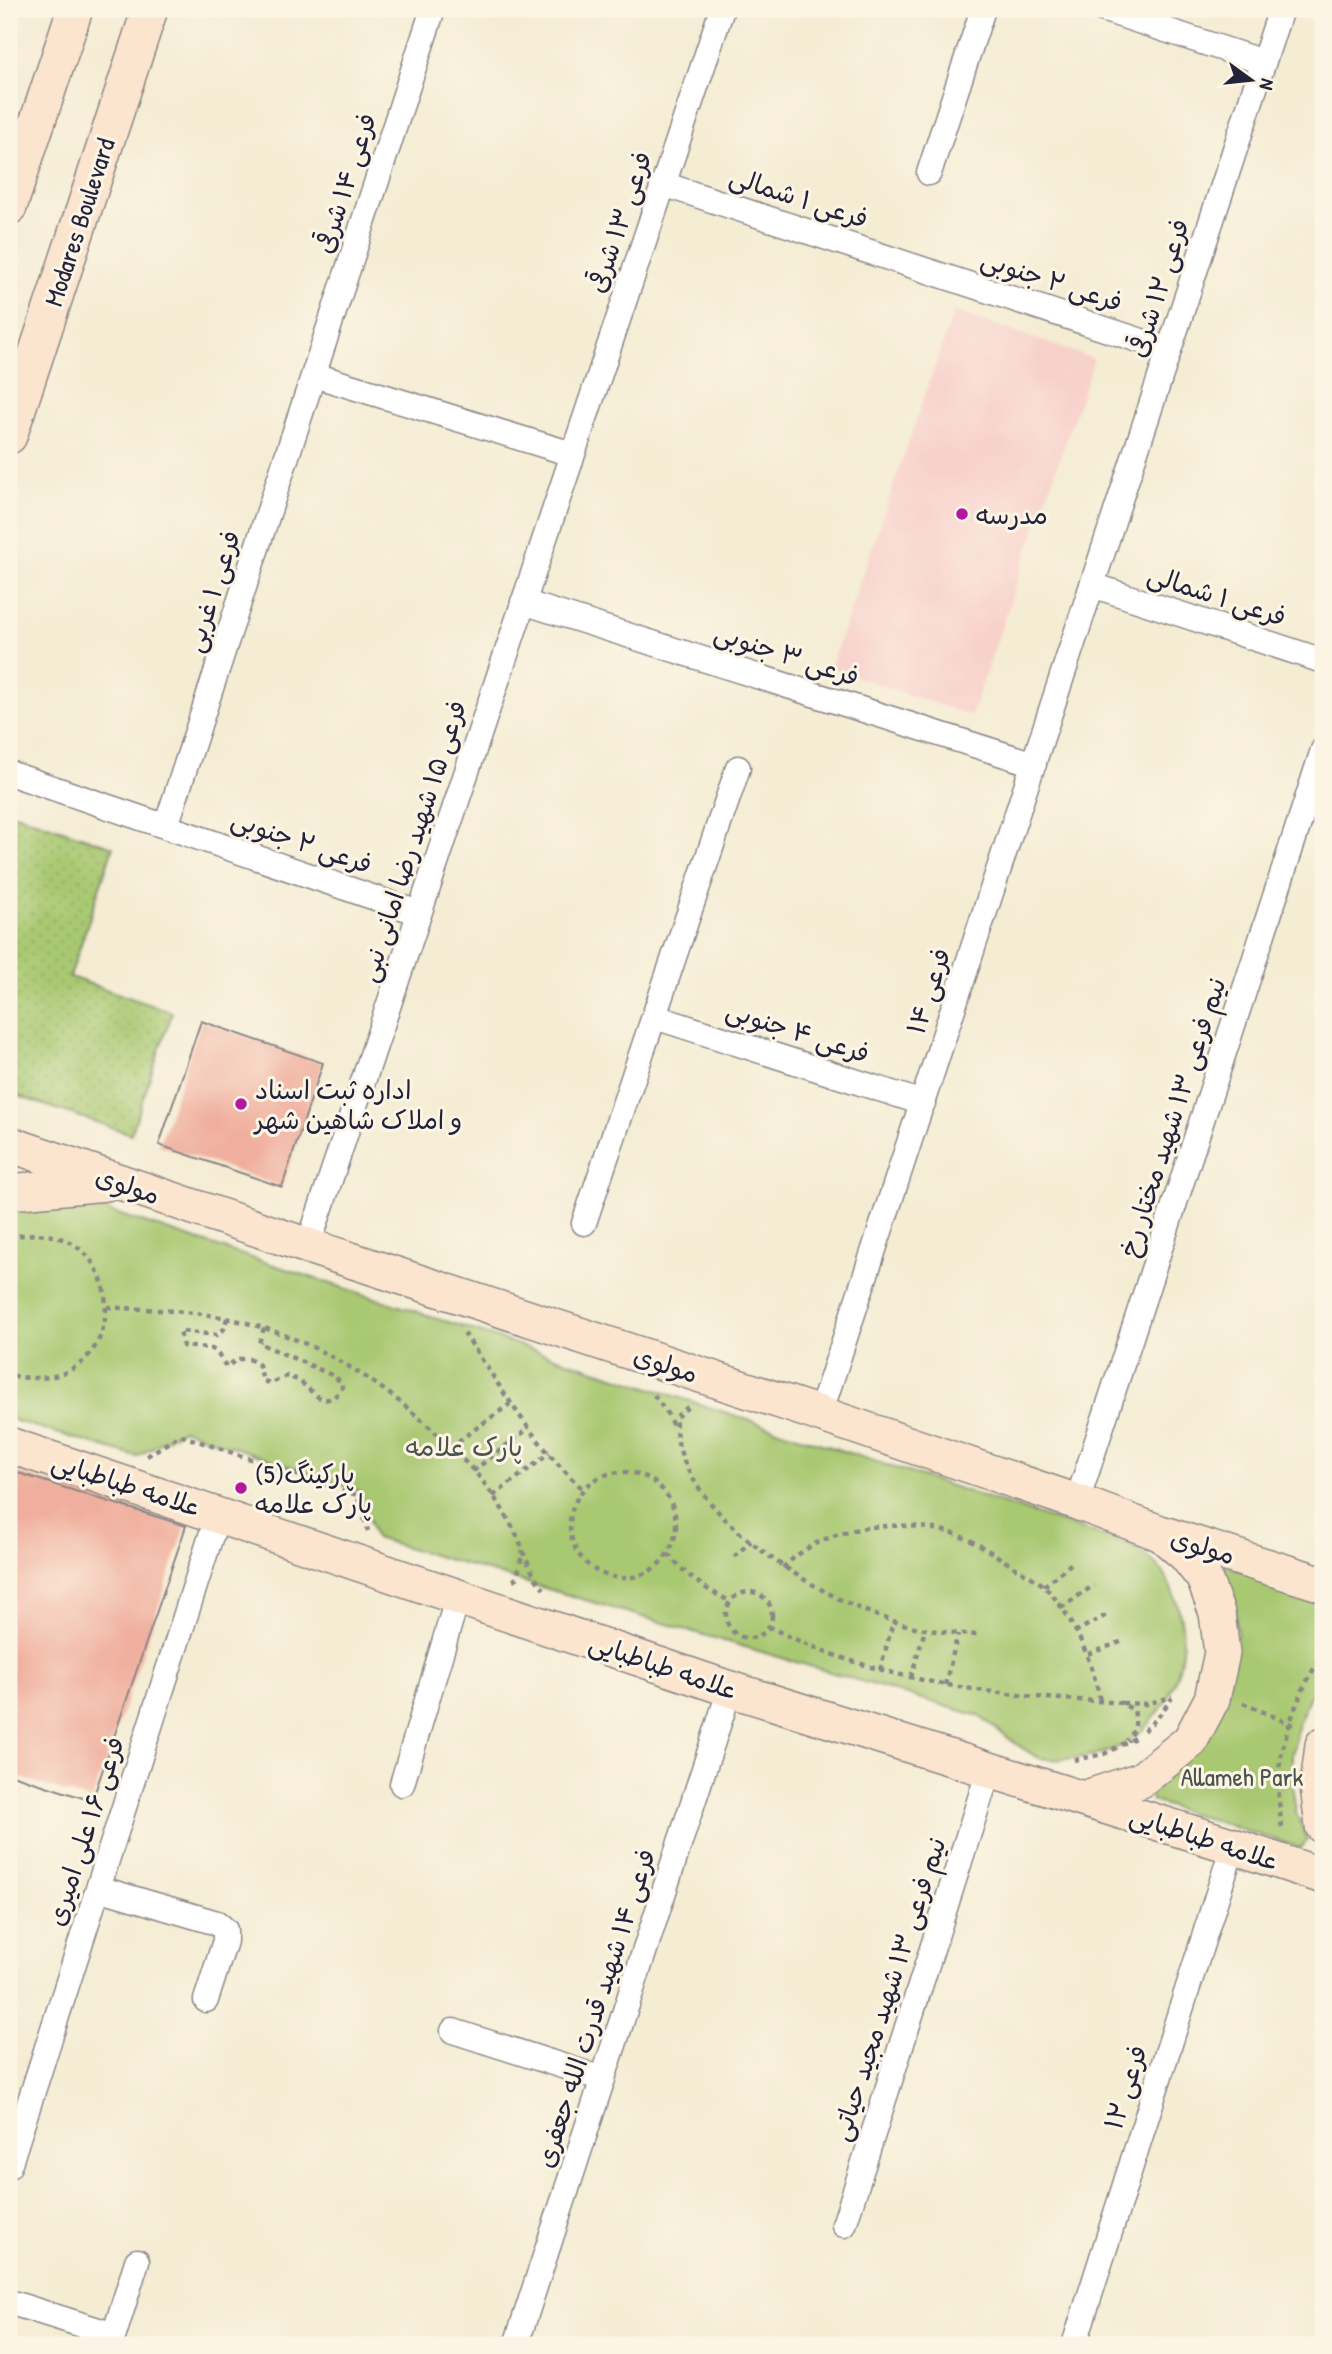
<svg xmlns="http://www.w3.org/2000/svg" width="1332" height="2354" font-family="'Patrick Hand','Playpen Sans Arabic',sans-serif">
<defs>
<pattern id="grass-dots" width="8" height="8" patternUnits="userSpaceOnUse" patternTransform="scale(1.75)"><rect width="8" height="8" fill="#a8c871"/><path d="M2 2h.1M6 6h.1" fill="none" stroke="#90ac63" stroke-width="1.8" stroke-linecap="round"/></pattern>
</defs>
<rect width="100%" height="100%" fill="#fcf5e5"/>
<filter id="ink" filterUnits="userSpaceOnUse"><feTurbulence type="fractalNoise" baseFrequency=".0143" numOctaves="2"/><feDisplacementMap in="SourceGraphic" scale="14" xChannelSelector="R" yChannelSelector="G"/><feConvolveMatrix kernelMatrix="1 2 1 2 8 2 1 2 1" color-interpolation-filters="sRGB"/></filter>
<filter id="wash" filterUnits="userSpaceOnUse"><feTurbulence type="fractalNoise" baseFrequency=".00686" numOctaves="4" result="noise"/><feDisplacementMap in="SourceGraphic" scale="28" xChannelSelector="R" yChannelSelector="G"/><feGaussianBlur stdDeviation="1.57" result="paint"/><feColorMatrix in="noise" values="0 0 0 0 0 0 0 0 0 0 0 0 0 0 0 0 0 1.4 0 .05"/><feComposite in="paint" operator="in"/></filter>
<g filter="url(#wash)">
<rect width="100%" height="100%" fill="#f4ecd3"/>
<!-- built -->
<path fill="#f7d0ca" d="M954,311L1094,359L971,716L830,668Z"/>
<!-- grass -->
<path fill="url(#grass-dots)" stroke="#657556" stroke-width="2" d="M9,812L113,847L70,977L172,1012L131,1134L9,1093Z"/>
<!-- park -->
<g fill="#a8c871" stroke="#657556" stroke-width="2">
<path d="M50,1205L96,1207L1131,1545C1142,1553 1155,1561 1163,1572C1168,1579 1171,1589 1174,1596C1198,1652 1170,1724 1114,1749C1104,1754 1093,1755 1083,1757C1070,1759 1053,1761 1040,1758C1025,1753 994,1726 979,1716L375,1538L359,1491L183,1429L137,1457L16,1421L9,1416V1209Z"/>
<path d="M1226,1565L1323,1598V1673L1311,1693L1299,1722L1292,1755V1783L1296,1813L1307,1840L1301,1848L1152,1801L1150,1792L1237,1635L1234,1602L1221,1573Z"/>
</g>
<g id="blocks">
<!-- building -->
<g fill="#f0af9e">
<path d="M201,1021L323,1063L282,1187L159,1145Z"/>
<path d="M9,1470L186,1526L92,1801L9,1774Z"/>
</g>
</g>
</g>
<g filter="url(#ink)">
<use href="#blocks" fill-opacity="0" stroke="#8b8787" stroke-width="2"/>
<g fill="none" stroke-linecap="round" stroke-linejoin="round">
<defs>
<g id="street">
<path d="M1102,9L1263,62"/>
<path d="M929,173L983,9"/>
<path d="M663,184L1169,350"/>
<path d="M314,375L572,454"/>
<path d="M1092,585L1323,661"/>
<path d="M523,602L1034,764"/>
<path d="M9,773L419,913"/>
<path d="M166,826L433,9"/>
<path d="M655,1017L923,1103"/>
<path d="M584,1223L738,768"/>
<path d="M308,1246L722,9"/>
<path d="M820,1414L1281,9"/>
<path d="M1077,1502L1323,750"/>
<path d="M402,1784L458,1596"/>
<path d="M98,1888L217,1923L225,1930V1941L206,2000"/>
<path d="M453,2031L603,2079"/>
<path d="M9,2166L218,1514"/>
<path d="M844,2225L989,1770"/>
<path d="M9,2302L114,2335L137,2261"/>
<path d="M516,2345L730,1689"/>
<path d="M1074,2345L1233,1846"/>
</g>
<g id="secondary">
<path d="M9,207L75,9"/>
<path d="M9,436L150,9"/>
<path d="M9,1144L308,1246L820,1414L1077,1502L1160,1533L1323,1584"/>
<path d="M9,1192L106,1183"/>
<path d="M9,1445L730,1689L1233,1846L1323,1876"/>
<path d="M1323,1745L1318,1787L1323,1826"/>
<path d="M1083,1799L1141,1780L1190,1741L1212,1699L1222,1653L1217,1613L1204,1578L1186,1555L1164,1536"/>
</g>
</defs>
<!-- street casing -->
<use href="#street" stroke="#8b8787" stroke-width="27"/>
<!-- secondary casing -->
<use href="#secondary" stroke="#8b8787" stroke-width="38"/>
<!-- path -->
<g stroke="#8b8787" stroke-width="4.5" stroke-dasharray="5 5" stroke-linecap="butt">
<path d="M9,1238C135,1205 141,1405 9,1375"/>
<path d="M107,1307C150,1310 193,1310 235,1320C317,1339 388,1385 448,1445C459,1456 471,1467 481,1479C495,1497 508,1517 518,1538C526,1556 530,1574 544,1589"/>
<path d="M227,1318L224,1329L217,1335L180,1331L183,1346C192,1348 212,1345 217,1353C221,1358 222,1362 227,1367L237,1359H249L259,1365L263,1381L271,1383L287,1376C292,1378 299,1380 303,1384C319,1397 323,1408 342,1390V1383L334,1376L259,1343L264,1328"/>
<path d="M464,1333C501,1387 534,1445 584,1490"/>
<path d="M654,1395L668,1415L674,1429"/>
<path d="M688,1407L676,1417C669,1508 818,1598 893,1621C920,1630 948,1633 977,1635"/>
<path d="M450,1447L510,1404"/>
<path d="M147,1456L180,1435L357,1495L368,1531"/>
<path d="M473,1471L529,1428"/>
<circle cx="623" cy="1525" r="53"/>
<path d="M493,1496L550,1453"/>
<path d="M668,1554C686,1575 704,1589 730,1601"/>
<path d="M734,1557L751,1541"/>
<path d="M783,1568C822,1526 894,1518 948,1532C971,1538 994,1554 1014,1567C1024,1573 1037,1579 1045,1587C1073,1615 1093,1663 1100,1701"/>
<path d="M513,1580L517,1578L523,1550"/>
<path d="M1044,1586L1073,1562"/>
<circle cx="749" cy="1615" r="23"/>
<path d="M1061,1608L1094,1585"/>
<path d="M768,1626C851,1669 943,1688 1036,1697C1064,1700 1093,1700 1121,1703L1134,1710C1137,1723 1135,1731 1127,1741"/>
<path d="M1075,1632L1110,1613"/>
<path d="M1088,1654L1123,1641"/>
<path d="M880,1670L893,1622"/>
<path d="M911,1677L925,1630"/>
<path d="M945,1685L958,1634"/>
<path d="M1122,1703L1146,1704L1172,1697"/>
<path d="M1243,1703L1293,1725"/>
<path d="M1144,1731L1158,1717L1172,1698"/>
<path d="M1074,1760L1104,1754L1137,1737"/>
<path d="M1282,1827C1278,1806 1277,1772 1282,1751C1288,1723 1305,1677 1323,1656"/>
</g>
<!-- street -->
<use href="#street" stroke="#fff" stroke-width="24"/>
<!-- secondary -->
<use href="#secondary" stroke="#fce5cf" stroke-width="35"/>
</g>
</g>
<!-- markers -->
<g fill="#b5179e" stroke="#fcf5e5" stroke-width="2.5">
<circle cx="962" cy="514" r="7"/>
<circle cx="241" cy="1104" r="7"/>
<circle cx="241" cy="1488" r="7"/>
</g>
<g text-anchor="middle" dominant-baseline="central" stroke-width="6" stroke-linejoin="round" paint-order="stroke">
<!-- street labels -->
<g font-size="26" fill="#22223b" stroke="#fcf5e5">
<text transform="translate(345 183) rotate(-72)">فرعی ۱۴ شرقی</text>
<text transform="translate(799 197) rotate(18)">فرعی ۱ شمالی</text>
<text transform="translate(79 222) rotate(-72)">Modares Boulevard</text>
<text transform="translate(619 222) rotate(-71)">فرعی ۱۳ شرقی</text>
<text transform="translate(1052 280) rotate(18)">فرعی ۲ جنوبی</text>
<text transform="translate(1158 288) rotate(-72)">فرعی ۱۲ شرقی</text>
<text transform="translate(212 591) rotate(-72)">فرعی ۱ غربی</text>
<text transform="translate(1217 595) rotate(18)">فرعی ۱ شمالی</text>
<text transform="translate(787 654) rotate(18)">فرعی ۳ جنوبی</text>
<text transform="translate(302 841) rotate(19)">فرعی ۲ جنوبی</text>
<text transform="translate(412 841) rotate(-72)">فرعی ۱۵ شهید رضا امانی نبی</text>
<text transform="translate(928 991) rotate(-72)">فرعی ۱۴</text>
<text transform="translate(798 1031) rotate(18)">فرعی ۴ جنوبی</text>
<text transform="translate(1172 1117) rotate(-72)">نیم فرعی ۱۳ شهید مختار رخ</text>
<text transform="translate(128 1185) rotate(19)">مولوی</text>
<text transform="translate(666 1364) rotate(18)">مولوی</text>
<text transform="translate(127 1484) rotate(18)">علامه طباطبایی</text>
<text transform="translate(1203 1546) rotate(17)">مولوی</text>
<text transform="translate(664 1666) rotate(19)">علامه طباطبایی</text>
<text transform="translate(85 1831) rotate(-72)">فرعی ۱۶ علی امیری</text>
<text transform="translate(1205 1838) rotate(18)">علامه طباطبایی</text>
<text transform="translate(888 1989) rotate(-72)">نیم فرعی ۱۳ شهید مجید حیاتی</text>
<text transform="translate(595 2008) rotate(-72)">فرعی ۱۴ شهید قدرت الله جعفری</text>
<text transform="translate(1125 2087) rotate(-72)">فرعی ۱۲</text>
</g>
<!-- poi labels -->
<g font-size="26" fill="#22223b" stroke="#fcf5e5" text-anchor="start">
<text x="976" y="514">مدرسه</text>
<text x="255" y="1089">اداره ثبت اسناد<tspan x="255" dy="30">و املاک شاهین شهر</tspan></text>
<text x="255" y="1473">پارکینگ(5)<tspan x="255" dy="30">پارک علامه</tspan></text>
</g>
<!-- park labels -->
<g font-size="26" fill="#4a544b" stroke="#fcf5e5">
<text x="464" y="1446">پارک علامه</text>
<text x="1242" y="1776">Allameh Park</text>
</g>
</g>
<!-- margin -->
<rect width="1332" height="2354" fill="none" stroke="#fcf5e5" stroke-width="35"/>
<!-- north arrow -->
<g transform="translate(1251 80) rotate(105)" stroke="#fcf5e5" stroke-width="5" paint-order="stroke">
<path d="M0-5L12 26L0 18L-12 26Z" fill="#22223b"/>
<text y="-10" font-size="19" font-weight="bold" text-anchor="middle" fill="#22223b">N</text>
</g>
</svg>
